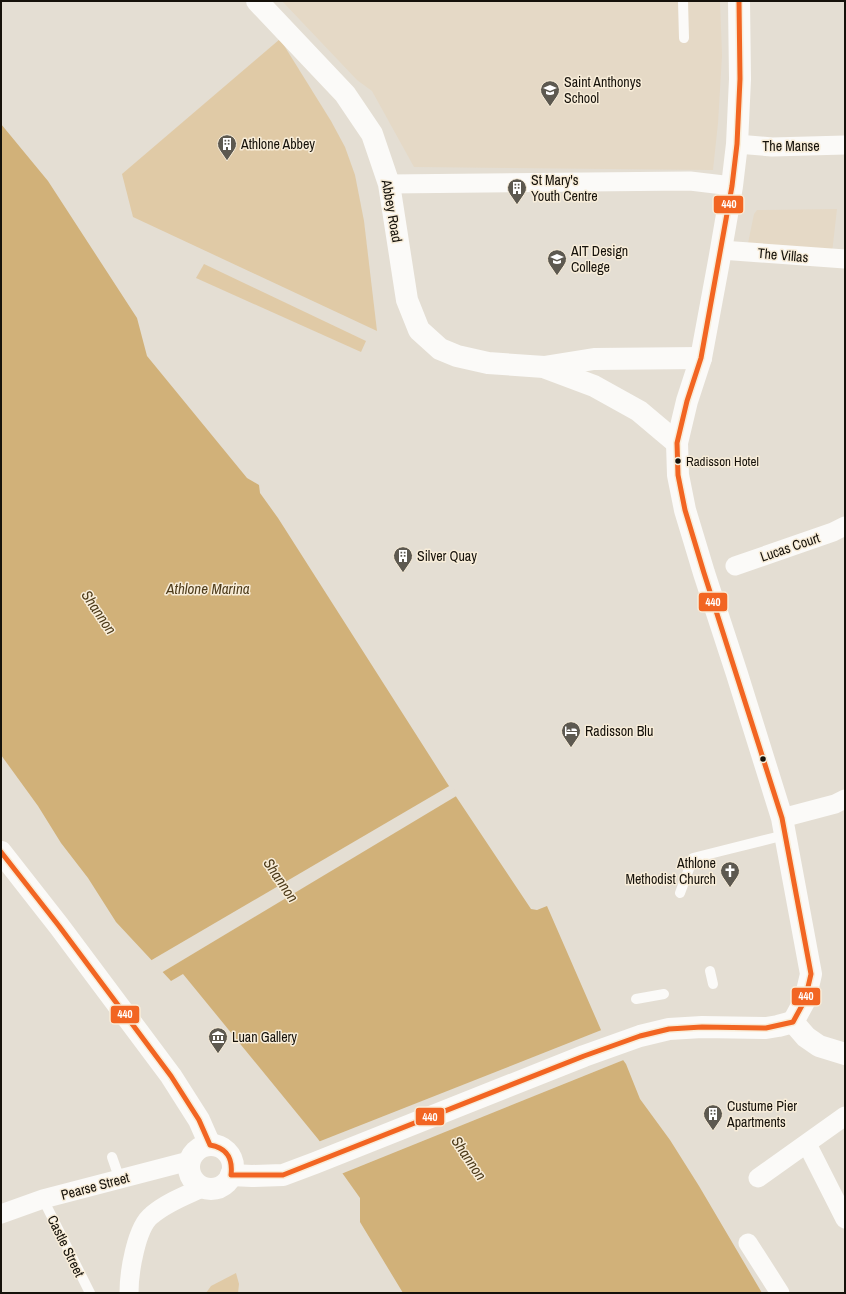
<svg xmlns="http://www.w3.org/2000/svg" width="846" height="1294" font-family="'Archivo Narrow',sans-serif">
<rect width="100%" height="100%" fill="#e4ded3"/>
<!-- built -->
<g fill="#e5d9c6">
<path d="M282,1H720L722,55L718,123L713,170L414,167L372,91L357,80Z"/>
<path d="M837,209L832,253L747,248L754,214L757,210Z"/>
</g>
<!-- green -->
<g fill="#e0caa6">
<path d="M280,39L331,121L345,147L355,175L364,221L377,331L133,217L122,174Z"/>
<path d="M204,264L366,341L361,352L196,278Z"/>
<path d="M236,1273L239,1284L238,1293H206L211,1286Z"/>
</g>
<!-- water -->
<path fill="#d1b179" d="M1,124L48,181L137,318L147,356L247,478L259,485L260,493L278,518L447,783L531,909L537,910L547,906L601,1030L626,1064L640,1099L670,1140L699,1186L762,1293H403L360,1222V1198L318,1139L183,974L171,981L116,922L88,878L61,843L38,806L1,755Z"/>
<!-- pier -->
<g fill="#e4ded3">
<path d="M451,785L458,795L161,973L150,961Z"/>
<path d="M604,1029L626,1059L341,1174L318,1142Z"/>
</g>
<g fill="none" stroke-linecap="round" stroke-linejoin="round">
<!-- lane -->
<g stroke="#fbfaf8" stroke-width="10">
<path d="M683,1L684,38"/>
<path d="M680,893L693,858L785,835"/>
<path d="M710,971L713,984"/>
<path d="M636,999L664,994"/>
<path d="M112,1157L120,1180"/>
<path d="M43,1199L90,1293"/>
</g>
<!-- street -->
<g stroke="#fbfaf8" stroke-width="19">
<path d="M737,144L772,147L845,145"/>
<path d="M389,184L690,181L732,186"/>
<path d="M721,250L845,259"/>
<path d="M735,566L833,532L845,526"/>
<path d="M782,818L835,804L845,799"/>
<path d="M807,1144L845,1219"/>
<path d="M758,1178L845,1116"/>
<path d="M1,1214L43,1199L189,1161"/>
<path d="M748,1243L780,1293"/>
<path d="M129,1293C129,1273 136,1227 152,1215C167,1202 187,1195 204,1187"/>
</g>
<!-- secondary -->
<g stroke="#fbfaf8" stroke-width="22">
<path d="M257,1L345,94L372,134L389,184L407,300L419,330L440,349L457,356L488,363L544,367L594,359L701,358"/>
<path d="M739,1L740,79L737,144L732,186L719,261L701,358L687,401L677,443L678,475L685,510L704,573L737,674L782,818L811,974L805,1000L793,1022"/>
<path d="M546,368L594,386L639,411L677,443"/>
<path d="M1,852L59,926L171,1076L199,1120L210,1145"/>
<path d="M793,1022L806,1037L819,1046L845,1054"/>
<circle cx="211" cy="1167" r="22"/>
<path d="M231,1175L252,1176L283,1175L315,1163L584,1056L640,1036L669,1029L702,1027L766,1028L778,1026L793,1022"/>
</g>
<defs>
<path id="bus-1" d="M1,852L59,926L171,1076L199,1120L210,1145C227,1148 233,1158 231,1175H283L584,1056L640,1036L669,1029L702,1027L766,1028L793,1022L805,1000L811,974L782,818L704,573L685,510L678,475L677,443L687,401L701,358L732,186L737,144L740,79L739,1"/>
</defs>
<!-- bus-1 casing -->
<use href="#bus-1" stroke="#f8edd9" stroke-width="8"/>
<!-- bus-1 -->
<use href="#bus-1" stroke="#f26522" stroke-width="5"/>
</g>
<!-- icons -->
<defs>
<symbol id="school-pin" viewBox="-11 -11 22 30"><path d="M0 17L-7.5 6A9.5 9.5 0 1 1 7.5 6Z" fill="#5d5950" stroke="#f8edd9"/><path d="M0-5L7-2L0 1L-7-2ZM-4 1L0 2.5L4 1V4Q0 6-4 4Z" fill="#fff"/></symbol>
<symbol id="building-pin" viewBox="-11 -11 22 30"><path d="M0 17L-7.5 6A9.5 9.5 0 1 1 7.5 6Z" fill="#5d5950" stroke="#f8edd9"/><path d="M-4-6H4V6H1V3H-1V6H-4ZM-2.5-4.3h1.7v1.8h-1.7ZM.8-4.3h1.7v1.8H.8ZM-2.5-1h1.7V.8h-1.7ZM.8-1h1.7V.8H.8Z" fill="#fff"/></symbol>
<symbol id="university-pin" viewBox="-11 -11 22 30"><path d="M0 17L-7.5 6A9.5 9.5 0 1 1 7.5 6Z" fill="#5d5950" stroke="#f8edd9"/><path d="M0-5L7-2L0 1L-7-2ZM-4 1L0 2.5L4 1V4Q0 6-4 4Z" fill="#fff"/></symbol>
<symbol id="hotel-pin" viewBox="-11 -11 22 30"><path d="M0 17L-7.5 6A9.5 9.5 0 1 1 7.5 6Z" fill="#5d5950" stroke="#f8edd9"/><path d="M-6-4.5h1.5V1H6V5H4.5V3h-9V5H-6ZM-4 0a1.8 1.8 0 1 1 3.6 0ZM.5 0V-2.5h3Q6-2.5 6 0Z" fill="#fff"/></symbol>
<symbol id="church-pin" viewBox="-11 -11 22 30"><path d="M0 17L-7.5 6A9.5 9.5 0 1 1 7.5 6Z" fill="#5d5950" stroke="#f8edd9"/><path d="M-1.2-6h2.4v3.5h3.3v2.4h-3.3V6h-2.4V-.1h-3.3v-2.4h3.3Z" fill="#fff"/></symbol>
<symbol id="museum-pin" viewBox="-11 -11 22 30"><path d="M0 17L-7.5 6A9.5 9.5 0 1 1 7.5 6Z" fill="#5d5950" stroke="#f8edd9"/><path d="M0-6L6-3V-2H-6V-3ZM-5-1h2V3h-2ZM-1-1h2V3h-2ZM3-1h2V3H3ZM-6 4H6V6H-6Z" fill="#fff"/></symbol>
</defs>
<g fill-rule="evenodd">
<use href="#school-pin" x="539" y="79" width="22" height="30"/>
<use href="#building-pin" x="216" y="133" width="22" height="30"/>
<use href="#building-pin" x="506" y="177" width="22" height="30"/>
<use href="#university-pin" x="546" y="248" width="22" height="30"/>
<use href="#building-pin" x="392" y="545" width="22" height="30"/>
<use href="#hotel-pin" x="560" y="720" width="22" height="30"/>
<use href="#church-pin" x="719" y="860" width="22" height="30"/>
<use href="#museum-pin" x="207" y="1026" width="22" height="30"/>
<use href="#building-pin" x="702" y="1103" width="22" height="30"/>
</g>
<!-- markers -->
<g fill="#15110a" stroke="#f8edd9" stroke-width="1.5">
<circle cx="678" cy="461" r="3.5"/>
<circle cx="763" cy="759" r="3.5"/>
</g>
<g text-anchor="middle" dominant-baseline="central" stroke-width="3" stroke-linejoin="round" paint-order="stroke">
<!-- bus labels -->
<g font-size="13" fill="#15110a" stroke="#f8edd9" text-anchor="start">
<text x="686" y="461">Radisson Hotel</text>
</g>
<!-- poi labels -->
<g font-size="14" fill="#15110a" stroke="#f8edd9" text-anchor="start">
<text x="564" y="82">Saint Anthonys<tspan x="564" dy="16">School</tspan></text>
<text x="241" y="144">Athlone Abbey</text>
<text x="531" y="180">St Mary's<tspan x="531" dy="16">Youth Centre</tspan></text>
<text x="571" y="251">AIT Design<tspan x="571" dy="16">College</tspan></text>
<text x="417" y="556">Silver Quay</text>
<text x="585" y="731">Radisson Blu</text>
<text x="716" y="863" text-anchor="end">Athlone<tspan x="716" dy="16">Methodist Church</tspan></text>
<text x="232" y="1037">Luan Gallery</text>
<text x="727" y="1106">Custume Pier<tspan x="727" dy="16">Apartments</tspan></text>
</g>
<!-- street labels -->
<g font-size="14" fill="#15110a" stroke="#f8edd9">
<text x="791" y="146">The Manse</text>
<text transform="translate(392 211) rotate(80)">Abbey Road</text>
<text transform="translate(783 255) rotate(5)">The Villas</text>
<text transform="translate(790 547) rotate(-19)">Lucas Court</text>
<text transform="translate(95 1186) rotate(-15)">Pearse Street</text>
<text transform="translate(66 1246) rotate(64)">Castle Street</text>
</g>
<!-- water labels -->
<g font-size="15" font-style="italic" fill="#4d3b1a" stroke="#f8edd9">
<text x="208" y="588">Athlone Marina</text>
<text transform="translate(99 612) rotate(56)">Shannon</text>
<text transform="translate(281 880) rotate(56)">Shannon</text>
<text transform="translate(469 1158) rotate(56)">Shannon</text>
</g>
</g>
<g stroke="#f8edd9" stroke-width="1.5">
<rect x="713" y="195" width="31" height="19" rx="4" fill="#f26522"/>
<rect x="698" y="592" width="30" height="20" rx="4" fill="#f26522"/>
<rect x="791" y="987" width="30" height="19" rx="4" fill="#f26522"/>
<rect x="110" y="1005" width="30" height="19" rx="4" fill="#f26522"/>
<rect x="415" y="1107" width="30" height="19" rx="4" fill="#f26522"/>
</g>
<g font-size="11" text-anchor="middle" font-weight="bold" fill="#fff">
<text x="729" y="208">440</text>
<text x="713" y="606">440</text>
<text x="806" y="1000">440</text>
<text x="125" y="1018">440</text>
<text x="430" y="1121">440</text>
</g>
<!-- border -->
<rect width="846" height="1294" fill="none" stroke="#15110a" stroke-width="4"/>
</svg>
